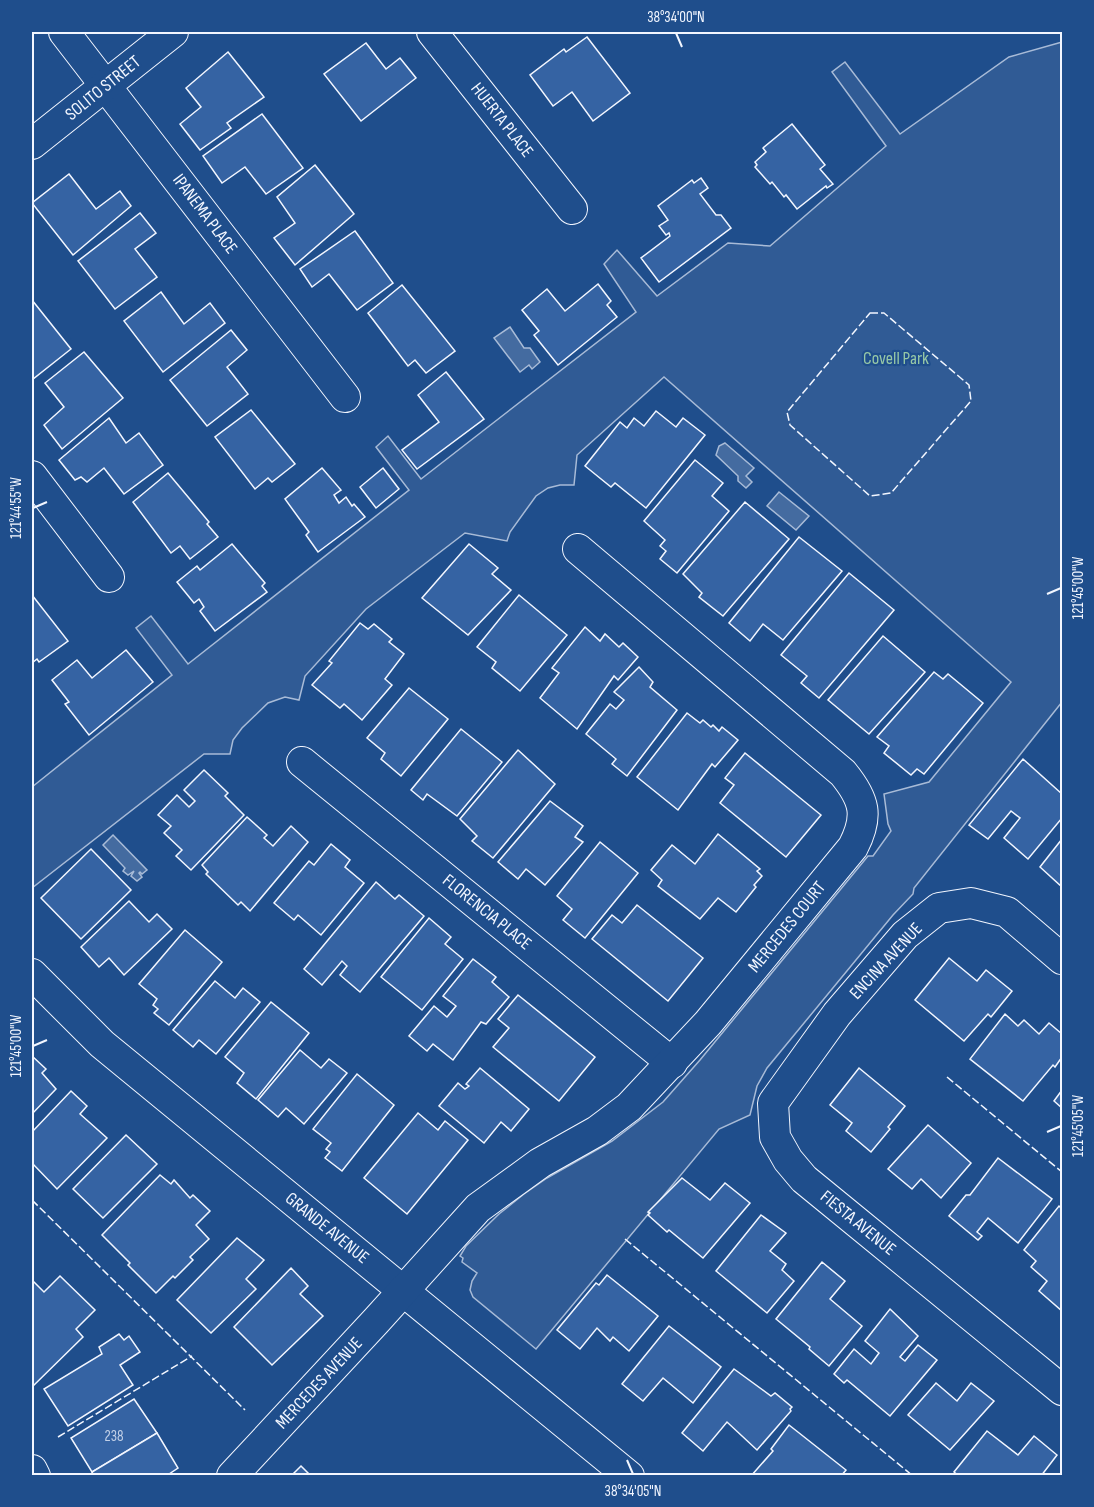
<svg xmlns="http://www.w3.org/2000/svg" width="1094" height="1507" font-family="'Sofia Sans Condensed',sans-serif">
<rect width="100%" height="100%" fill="#1f4e8c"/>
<!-- built -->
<path fill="#305b95" stroke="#a8bbd7" stroke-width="1.5" d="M1062,42V702L914,888L913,894L893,915L767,1068L757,1086L750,1115L719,1129L536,1349L473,1297L470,1290L472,1281L477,1273L462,1262L463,1258L460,1256L466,1246L499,1214L524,1194L547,1178L612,1141L663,1102L700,1060L868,856H873L891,831L888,824L884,794L929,782L1011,682L664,377L577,455L574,485H560L548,488L536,496L510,532L507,541L465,533L366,609L305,676L299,700L285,697L268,703L242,728L233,740L230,754H204L32,888V787L172,675L136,628L151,616L188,664L409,490L376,447L388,436L421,479L636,312L604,264L617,250L657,296L728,243L770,246L886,146L832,72L845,62L900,134L1009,57Z"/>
<!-- water -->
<g fill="#446ba0" stroke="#a8bbd7" stroke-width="1.5">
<path d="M510,327L524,348H530L540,362L532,369L529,365L520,372L494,338Z"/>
<path d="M725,443L754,468L746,476L752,482L746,488L738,481V476L716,455L719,446Z"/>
<path d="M779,492L809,516L796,530L767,506Z"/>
<path d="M113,835L147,870L142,874L140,872L139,873L142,877L137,881L131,876L134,871L128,875L123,871L125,868L103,845Z"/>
</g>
<!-- building -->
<g fill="#3563a3" stroke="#f2f6ff" stroke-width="1.5">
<path d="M587,37L630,93L593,121L572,92L553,106L530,75L564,49L566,52Z"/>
<path d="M366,43L386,69L400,58L416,78L361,121L324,74Z"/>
<path d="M228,52L264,97L227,123L231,128L200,150L180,124L201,107L186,88Z"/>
<path d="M262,114L303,168L266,194L245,167L222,183L203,156Z"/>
<path d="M792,124L825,165L820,169L833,184L827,188L826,186L797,209L786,195L784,197L772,182L770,184L755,167L757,165L755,162L766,152L763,148Z"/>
<path d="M315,165L354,214L295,265L274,238L295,223L277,197Z"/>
<path d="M69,174L96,209L120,191L131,206L73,255L32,203Z"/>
<path d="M701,178L708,188L700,194L716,215H721L731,228L659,282L641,258L670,236L669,233L666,235L659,226L668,220L658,206L692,180L694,183Z"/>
<path d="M140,213L156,233L135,249L157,277L115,309L78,261Z"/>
<path d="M355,231L393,283L357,310L329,274L312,287L300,269Z"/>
<path d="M598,284L611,301L607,305L617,317L558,365L534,335L539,331L522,310L547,289L565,311Z"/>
<path d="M402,285L455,351L426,373L415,360L408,366L368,313Z"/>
<path d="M161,292L184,324L210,303L225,323L163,372L124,321Z"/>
<path d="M32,300L71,349L33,379L32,377Z"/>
<path d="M231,330L247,350L227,367L248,394L207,426L170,380Z"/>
<path d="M84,352L123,398L62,449L44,425L64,407L45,383Z"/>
<path d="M446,372L484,419L417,469L402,450L439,422L418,395Z"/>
<path d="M251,410L295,464L272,482L268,478L255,489L215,437Z"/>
<path d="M656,411L676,427L683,418L705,435L646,508L615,483L611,487L585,466L620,422L627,428L634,418L644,426Z"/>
<path d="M109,418L126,443L139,433L163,465L124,494L104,468L87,482L81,477L75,480L59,460Z"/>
<path d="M695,460L723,483L712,496L729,511L677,573L660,559L666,551L660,546L665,540L644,521Z"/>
<path d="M322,468L341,490L334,495L339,503L346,497L352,506L354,504L365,517L318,552L306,535L309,532L285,499Z"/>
<path d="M383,468L399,489L376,508L360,487Z"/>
<path d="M168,473L209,522L207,524L218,537L190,559L180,546L171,553L133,502Z"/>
<path d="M745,502L789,539L723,616L699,597L702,593L683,574Z"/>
<path d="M799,537L842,571L783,640L763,624L750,641L729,623Z"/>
<path d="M232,544L265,583L262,586L267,592L215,631L200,611L204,607L199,599L194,603L177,582L197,566L200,570Z"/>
<path d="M469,544L498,568L492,574L511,590L468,635L422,598Z"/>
<path d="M849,573L894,610L819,698L801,683L807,676L781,655Z"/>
<path d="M32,595L68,641L39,662L37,659L32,663Z"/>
<path d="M519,595L567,635L520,691L492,668L496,662L477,647Z"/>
<path d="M360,623L368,629L374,624L392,639L389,642L404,654L385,679L392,685L362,720L344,704L340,708L312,685L332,663L329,661Z"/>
<path d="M585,627L600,641L605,634L619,647L623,643L638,657L618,680L614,676L577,729L540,698L559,673L552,668Z"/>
<path d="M883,636L925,672L869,734L828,700Z"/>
<path d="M126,650L153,682L89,735L65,704L69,702L52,680L77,660L92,678Z"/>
<path d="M639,667L653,682L650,687L677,710L627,776L612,764L616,759L586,734L610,704L616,709L624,700L614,692Z"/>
<path d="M934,672L943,679L948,674L983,703L924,774L917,769L911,775L884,753L889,746L877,737Z"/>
<path d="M409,688L448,719L401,776L381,759L385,753L367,738Z"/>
<path d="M687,713L700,723L703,720L711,727L713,725L719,731L722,727L738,740L715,767L712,764L678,810L637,777Z"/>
<path d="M461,729L502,762L457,816L427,794L423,800L411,790Z"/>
<path d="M518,750L555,784L493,858L472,841L477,836L460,819Z"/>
<path d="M745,753L821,815L786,857L720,803L734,785L725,778Z"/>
<path d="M1023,759L1062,794V818L1028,859L1004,838L1020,818L1011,811L988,839L969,825Z"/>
<path d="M204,770L228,793L225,796L244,815L191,870L176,856L182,850L164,833L171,826L158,815L177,795L189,807L195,801L184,790Z"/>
<path d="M550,801L583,826L575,837L583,842L545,885L526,869L518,879L498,862Z"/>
<path d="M247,817L267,835L264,838L273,846L291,826L308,842L250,911L241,902L238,905L206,874L208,872L202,865Z"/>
<path d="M718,834L760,869L757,871L762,876L754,885L756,887L736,912L718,898L700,919L658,886L662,880L651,870L672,845L695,864Z"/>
<path d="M1062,839V887L1040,867Z"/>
<path d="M600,842L638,873L585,938L563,920L572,909L557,896Z"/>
<path d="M331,844L350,860L345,867L364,883L321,935L298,915L294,920L274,903L309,861L314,865Z"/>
<path d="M91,849L131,890L81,939L41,898Z"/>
<path d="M376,882L395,899L399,895L424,916L360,992L340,975L347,966L342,961L322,985L304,969Z"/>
<path d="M129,901L149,922L157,914L172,929L124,975L109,958L99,967L81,947Z"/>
<path d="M637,905L703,958L668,1001L592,939L612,915L622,923Z"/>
<path d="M429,918L451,937L445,944L463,959L422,1010L381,977Z"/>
<path d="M185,930L222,962L169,1025L154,1013L158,1009L153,1005L157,999L139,984Z"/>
<path d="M949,958L977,981L986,970L1012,991L991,1017L988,1014L964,1041L915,1000Z"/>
<path d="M473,959L496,977L492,982L509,997L486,1024L481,1022L453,1060L433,1044L427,1051L409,1036L434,1006L447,1017L456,1006L443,996Z"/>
<path d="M215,981L235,998L243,988L260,1002L216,1054L199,1040L193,1047L173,1030Z"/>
<path d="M518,995L595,1057L559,1101L493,1047L509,1028L498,1019Z"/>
<path d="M271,1002L309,1033L256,1099L237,1083L244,1073L225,1057Z"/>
<path d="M1005,1014L1018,1026L1024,1020L1039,1034L1049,1023L1062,1034V1057L1055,1067L1053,1065L1023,1101L970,1059Z"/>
<path d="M300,1050L321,1068L329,1059L347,1073L304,1124L286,1108L278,1117L258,1100Z"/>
<path d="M32,1056L46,1069L42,1073L56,1089L32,1114Z"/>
<path d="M480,1068L529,1109L511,1131L501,1122L484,1143L439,1106L458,1083L465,1089L469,1086L466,1084Z"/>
<path d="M859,1068L905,1106L888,1127L890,1129L871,1152L846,1131L852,1123L830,1105Z"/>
<path d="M357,1074L394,1105L342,1171L325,1158L330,1152L326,1149L331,1143L313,1129Z"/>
<path d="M1062,1090V1108L1054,1101Z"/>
<path d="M71,1091L87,1106L80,1114L107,1138L57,1189L32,1163V1132Z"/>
<path d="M418,1113L438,1130L445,1121L468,1140L407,1214L364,1178Z"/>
<path d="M928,1125L971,1163L941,1198L921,1179L912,1189L888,1169Z"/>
<path d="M126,1135L157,1164L103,1218L73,1189Z"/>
<path d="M998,1158L1052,1199L1018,1243L988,1218L977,1232L982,1236L978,1240L949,1216L966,1195H970Z"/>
<path d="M160,1175L171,1184L174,1180L190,1198L193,1195L210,1211L196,1225L209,1239L190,1257L193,1260L175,1278L173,1276L156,1293L128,1265L130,1263L102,1235Z"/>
<path d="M682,1178L710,1200L725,1183L750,1203L703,1258L669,1230L667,1232L648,1215L650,1213L648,1212Z"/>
<path d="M1059,1206L1062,1209V1311L1039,1291L1047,1281L1031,1267L1036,1261L1024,1250Z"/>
<path d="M761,1215L786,1233L770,1251L786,1264L782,1270L794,1281L767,1313L716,1271Z"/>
<path d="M237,1238L264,1260L246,1279L256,1289L211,1333L177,1300Z"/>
<path d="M822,1262L845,1281L830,1299L862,1326L829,1366L809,1349L810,1347L776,1319Z"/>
<path d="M291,1268L308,1286L300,1294L323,1316L272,1365L234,1327Z"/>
<path d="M607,1275L658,1316L629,1351L613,1337L610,1341L597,1328L580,1349L557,1330L596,1283L599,1285Z"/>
<path d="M60,1276L95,1310L76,1329L83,1337L32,1387V1280L44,1292Z"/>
<path d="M890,1309L918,1336L900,1357L905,1361L918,1345L937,1360L890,1416L847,1380L844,1383L834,1374L854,1349L871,1364L879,1353L865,1341Z"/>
<path d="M669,1326L721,1367L693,1403L663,1378L643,1401L622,1384Z"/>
<path d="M119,1334L124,1340L129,1336L140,1352L120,1365L133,1385L68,1426L44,1389L102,1354L99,1347Z"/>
<path d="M734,1369L771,1396L775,1393L792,1407L790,1409L791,1411L757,1450L727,1422L703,1451L682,1433Z"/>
<path d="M936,1383L957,1401L971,1383L994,1401L950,1450L908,1415Z"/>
<path d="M134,1399L157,1433L92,1472L71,1438Z"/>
<path d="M789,1425L846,1470L841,1476H751L773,1451L771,1449Z"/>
<path d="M987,1431L1018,1455L1034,1436L1057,1455L1041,1476H959L954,1472Z"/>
<path d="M157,1433L178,1468L166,1476H94L92,1472Z"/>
<path d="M301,1466L311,1476H291Z"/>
</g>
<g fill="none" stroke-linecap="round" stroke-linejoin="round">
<defs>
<g id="minor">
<path d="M64,32L345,397"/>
<path d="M432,32L572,209"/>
<path d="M32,144L173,32"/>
<path d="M32,476L109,577"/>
<path d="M302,762L672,1063"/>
<path d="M1062,959L1007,912L971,903L939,908L905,935L837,1014L773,1103L775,1137L788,1160L804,1179L1062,1390"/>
<path d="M32,974L102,1044L629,1476"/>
<path d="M32,1470L35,1476"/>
<path d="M232,1476L376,1321L478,1208L540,1163L597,1131L629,1107L708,1023L853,847C869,816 865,800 843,773L578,549"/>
</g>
</defs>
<!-- minor casing -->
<use href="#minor" stroke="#f2f6ff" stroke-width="32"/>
<!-- minor -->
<use href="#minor" stroke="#1f4e8c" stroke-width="30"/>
<!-- fence -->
<g stroke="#f2f6ff" stroke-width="1.5" stroke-dasharray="8 3" stroke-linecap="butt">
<path d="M870,313H884L969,385L971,401L891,493L870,496L790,425L787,412Z"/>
<path d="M947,1077L1062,1172"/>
<path d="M32,1200L245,1410"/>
<path d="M625,1239L913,1476"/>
<path d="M58,1437L192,1356"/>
</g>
</g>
<!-- ticks -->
<path fill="none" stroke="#f2f6ff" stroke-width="2" d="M676,33L682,47M33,508L47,502M1047,594L1061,588M33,1046L47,1040M1047,1132L1061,1126M627,1460L633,1474"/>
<g text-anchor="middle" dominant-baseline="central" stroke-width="4.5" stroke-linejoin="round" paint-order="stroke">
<!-- number labels -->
<g font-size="15" fill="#c3d1e8">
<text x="114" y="1436">238</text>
</g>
<!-- street labels -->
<g font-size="18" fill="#f2f6ff" stroke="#1f4e8c">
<text transform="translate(103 88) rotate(-39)">SOLITO STREET</text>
<text transform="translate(502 120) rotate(52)">HUERTA PLACE</text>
<text transform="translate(205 214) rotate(53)">IPANEMA PLACE</text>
<text transform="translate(487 912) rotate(39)">FLORENCIA PLACE</text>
<text transform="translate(787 927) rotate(-51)">MERCEDES COURT</text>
<text transform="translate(886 961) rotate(-47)">ENCINA AVENUE</text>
<text transform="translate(858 1223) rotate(39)">FIESTA AVENUE</text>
<text transform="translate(327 1228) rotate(39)">GRANDE AVENUE</text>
<text transform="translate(319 1383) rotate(-47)">MERCEDES AVENUE</text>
</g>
<!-- park labels -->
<g font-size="18" fill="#97c8a6" stroke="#1f4e8c">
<text x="896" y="358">Covell Park</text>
</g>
</g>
<!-- border -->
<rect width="1094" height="1507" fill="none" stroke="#1f4e8c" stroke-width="66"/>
<rect x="33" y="33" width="1028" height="1441" fill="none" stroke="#f2f6ff" stroke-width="2"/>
<g font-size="15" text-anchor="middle" fill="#f2f6ff">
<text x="676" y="22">38°34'00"N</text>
<text transform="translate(16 508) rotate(-90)" y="5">121°44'55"W</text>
<text transform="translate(1078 588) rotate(-90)" y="5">121°45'00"W</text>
<text transform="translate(16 1046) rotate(-90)" y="5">121°45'00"W</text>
<text transform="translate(1078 1126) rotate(-90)" y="5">121°45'05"W</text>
<text x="633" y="1496">38°34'05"N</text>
</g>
</svg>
